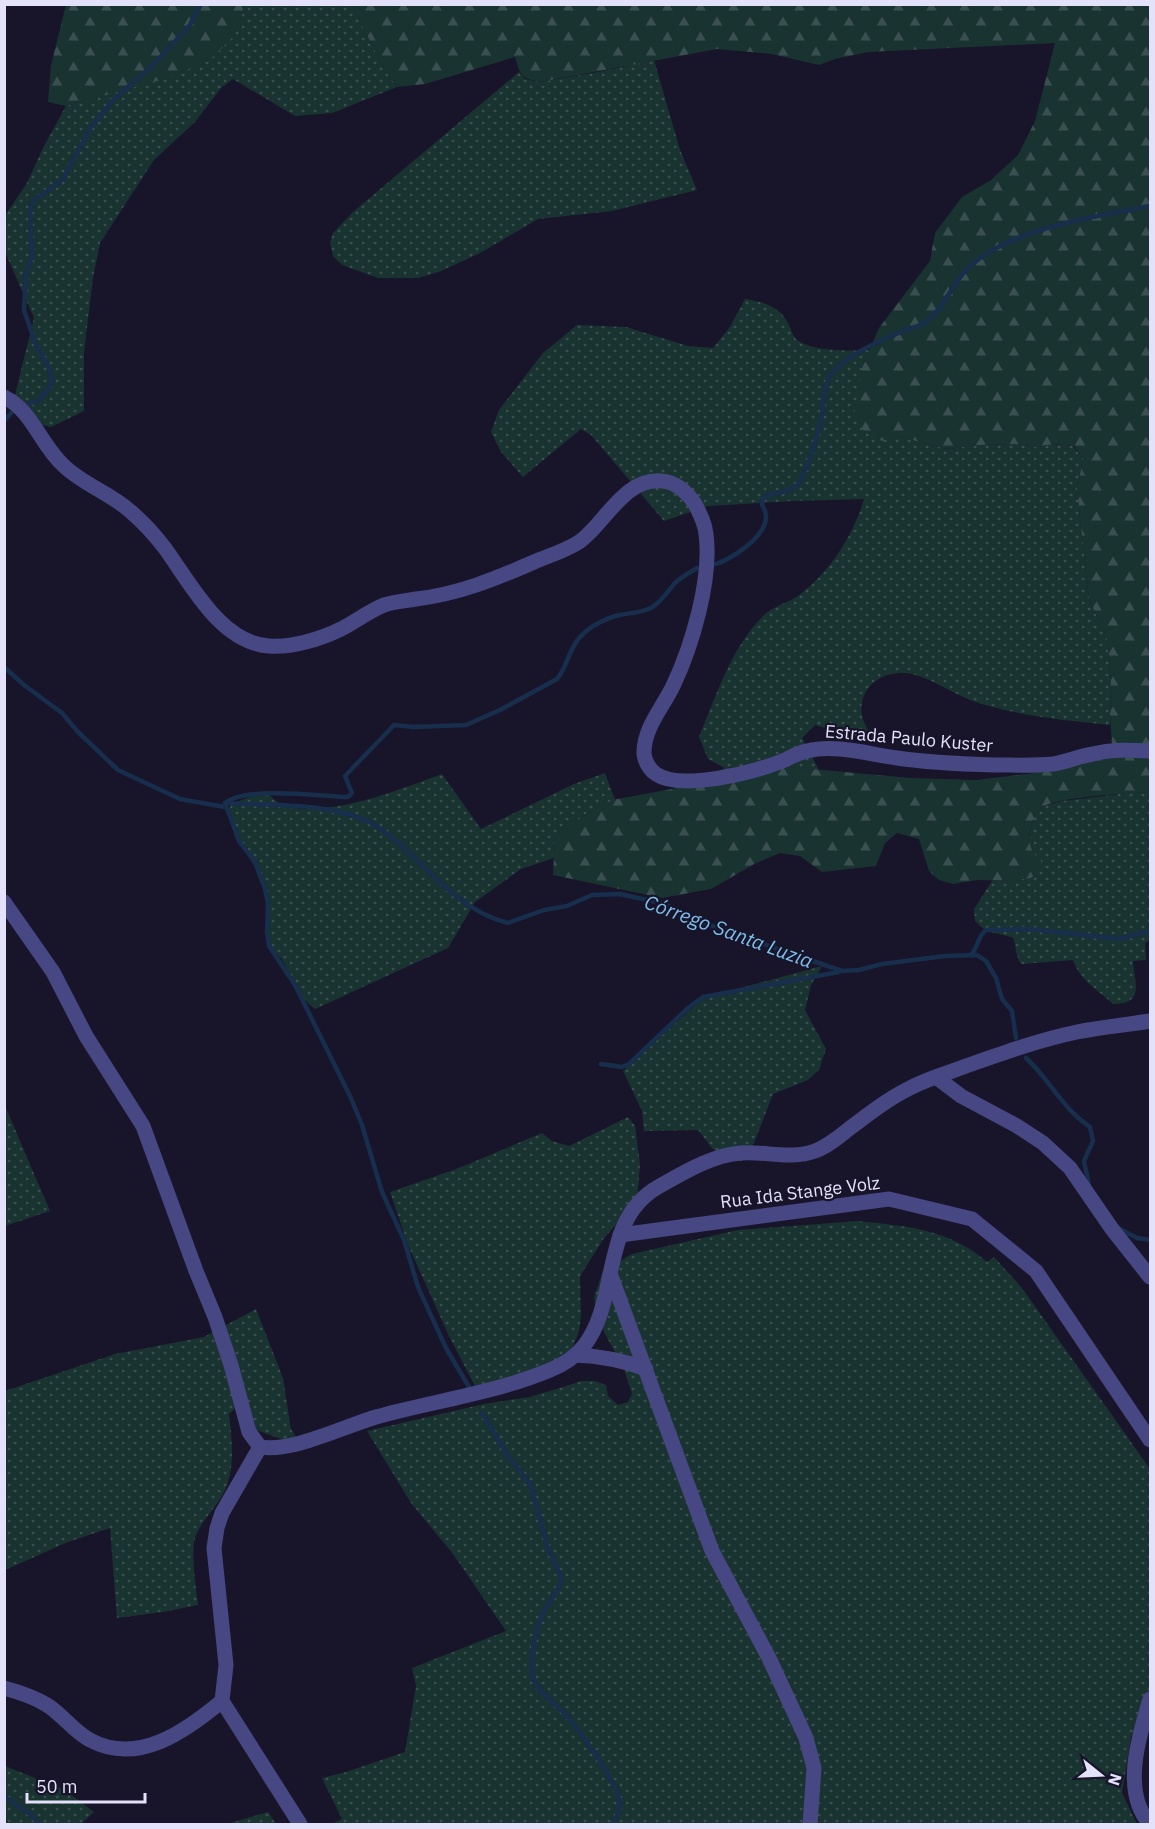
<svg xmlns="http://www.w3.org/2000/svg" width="1155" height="1829" font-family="'IBM Plex Sans',sans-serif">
<defs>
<pattern id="grass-dots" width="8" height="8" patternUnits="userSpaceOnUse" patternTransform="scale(1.5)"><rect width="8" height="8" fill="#193331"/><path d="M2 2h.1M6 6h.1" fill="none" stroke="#3a5050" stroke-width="1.8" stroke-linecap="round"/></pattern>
<pattern id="forest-firs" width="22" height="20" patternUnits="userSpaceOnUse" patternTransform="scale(1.5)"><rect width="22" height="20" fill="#193331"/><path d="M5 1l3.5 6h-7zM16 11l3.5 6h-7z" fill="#3a5050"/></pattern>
</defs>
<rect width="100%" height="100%" fill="#18152a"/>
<!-- grass -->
<g fill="url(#grass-dots)">
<path d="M245,5H352L384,69L397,87L332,113L295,116L233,79L221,88L195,122L154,160L100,243L93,278L84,352V411L51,427L29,422L13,403L34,318L5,252L4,217L27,183L43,148L66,106L130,87L234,36Z"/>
<path d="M654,60L680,150L697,190L612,211L538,219L480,253L439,272L418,278H378L342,265L333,256L330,242L333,233L353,212L519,72L525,79L540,82L598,72Z"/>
<path d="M745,299C762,302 779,305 788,323C790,327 793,336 796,339C811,352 851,351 870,350L863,365L897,436L947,449L978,445L1015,444L1038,447L1053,444L1073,446L1083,459L1077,490L1089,599L1108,641L1112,702L1110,714V725C1064,720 1015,716 970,700C949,692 921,671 898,673C875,675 858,692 862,716C863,721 867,728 869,733L866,740L815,725L802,738L819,770L767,765L725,768L708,759L699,737C716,696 731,648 763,616C772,607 787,603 798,596C830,572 853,536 864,499L792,501L708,506L664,521L591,435L581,429L523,477L501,452L491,432L499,410L543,353L577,325L626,327L688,346L713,348L730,327Z"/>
<path d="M605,773L615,800L589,812L555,837L554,858L521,869L475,902L448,948L315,1009L299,995L291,976L281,958L271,951L268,933L269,902L261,876L248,856L228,815L231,804L266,791C269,794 273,799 276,801C314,825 403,788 442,774L481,829L574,784Z"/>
<path d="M1150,792V940L1145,943L1146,960L1133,961C1134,982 1146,1004 1113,1004C1096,988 1081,982 1073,960L1021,964C1015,955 1017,948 1013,938C995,931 989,936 975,921L974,909L992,881H1011L1034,856L1029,843L1031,827L1035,814L1043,806L1062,801L1128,793Z"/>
<path d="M822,966L811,985L805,1010L826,1049L819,1070L808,1080L773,1094L754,1143L742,1161C716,1159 714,1150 698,1130L644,1131L642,1111L623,1071L703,998Z"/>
<path d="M5,1106L50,1211L5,1226H4Z"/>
<path d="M628,1117L635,1126L640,1164L637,1201L604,1238L580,1276L581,1315L579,1331L567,1362L479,1394L449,1336L408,1245L390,1192L459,1168L542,1133L552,1141L569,1146Z"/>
<path d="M858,1221C905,1226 950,1229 987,1262L994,1257L1022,1288L1150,1469V1700L1131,1737L1122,1793L1137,1824H332L342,1819L322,1778L346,1772L405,1752L416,1686L412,1668L506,1631L453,1554L411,1503L367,1431L484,1404L530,1397L582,1381H595L606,1385L608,1396L618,1405L628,1402L632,1394L623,1366L605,1334L597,1315L594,1297L603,1271L632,1254L738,1230Z"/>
<path d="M256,1309L283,1378L291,1429L298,1440H284L253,1429L238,1406L229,1414C232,1439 236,1473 222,1496C214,1509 202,1521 196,1535C190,1548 196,1589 198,1605L163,1612L117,1618L110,1528L68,1542L5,1570V1391L115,1354L204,1337Z"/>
<path d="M5,1766L65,1790L94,1812L81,1824H5Z"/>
<path d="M268,1812L276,1824H227Z"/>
</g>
<!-- forest -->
<g fill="url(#forest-firs)">
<path d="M66,5V4L245,5L234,36L209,61L161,80L66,106L48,102L51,65Z"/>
<path d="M352,5H1150V792C1131,793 1054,797 1041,808C1034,814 1032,823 1030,832C1028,844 1031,853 1041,860L1040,870L1031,878L1011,881L977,880L953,884L939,880L929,871L919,839L897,833L885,843L876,866L822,872L800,856L780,853L756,863L711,889L662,898L553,875L555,837L589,812L612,800L694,785L725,768L767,765L910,778L976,780L1034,773L1109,756L1112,746L1110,714L1112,702L1108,641L1089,599L1077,490L1083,459L1074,446L1053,444L1038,447L1015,444L978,445L947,449L897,436L882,441L863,430L854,415L863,365L879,328L930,261L935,233L962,197L991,180L1018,155L1035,121L1055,43L868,52L835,59L819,65L772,54L717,49L540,82C520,78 521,76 515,57L425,84L397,87L384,69Z"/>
</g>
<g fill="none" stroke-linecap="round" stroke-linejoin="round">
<!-- stream -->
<g stroke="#172e4c" stroke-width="4.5">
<path d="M24,405L38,401L49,388L52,381L49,368L36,345L24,310L26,273L32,257L30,210L32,202L63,179L91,127L113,100L153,65L190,25L200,4"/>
<path d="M4,421L14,410"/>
<path d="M716,564C736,557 779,529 762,505L763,498C773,492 787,494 796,486C806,477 820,428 822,414C824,402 823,389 829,378C840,358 880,340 901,332C908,329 916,327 922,324C945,311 952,281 971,265C1014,228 1096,216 1150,206"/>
<path d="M4,667L24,685L62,713L78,732L118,770L180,799L225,807"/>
<path d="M225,803C273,806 326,802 369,822C381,827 392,838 402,846C433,875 465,913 508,923L544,910L567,906L592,895L620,894L665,904L703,923L842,971L859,970L882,964L945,956L977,955L986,961L996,978L1002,999L1012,1011L1016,1038"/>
<path d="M225,803L239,841L255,862L265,889L268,904L267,932L269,946L295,985L350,1096L362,1125L382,1192L404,1240L418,1287L446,1348L469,1387"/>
<path d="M225,803C246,786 320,796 348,797L352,793L345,776L394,725L413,727L466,725L500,710L557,679C568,666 569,647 582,635C591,626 606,618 619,615C630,613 641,613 651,608C661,602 667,593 674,584C679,578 689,573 697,568"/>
<path d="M971,955C978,947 978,936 986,930L1029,929L1120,939L1150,931"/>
<path d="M1026,1058C1051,1081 1061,1107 1090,1127L1093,1141L1084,1161L1089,1185"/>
<path d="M601,1064L622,1067L629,1064L688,1008L703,997L839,972"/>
<path d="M1120,1229L1137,1238L1150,1240"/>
<path d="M482,1413L508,1456L531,1485L548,1549L562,1578C558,1590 554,1597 547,1606C536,1624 531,1652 532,1672C532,1689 552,1700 562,1711C577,1727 619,1783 620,1804C620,1812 617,1818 612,1824"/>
<path d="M4,1796L31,1815L39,1824"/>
</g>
<!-- minor -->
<g stroke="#464783" stroke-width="15">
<path d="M4,397C32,410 40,444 63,465C82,484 110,493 130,511C143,522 154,534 164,547C190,582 220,643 269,646C291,648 321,639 341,629C355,622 369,611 384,605C394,602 405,601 416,599C459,594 495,579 534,562C548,556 565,551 579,542C605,524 624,477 662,481C676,482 688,493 695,504C700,514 705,523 706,534C712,579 692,646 673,686C663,707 643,729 644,754C645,762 650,770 656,774C681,791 750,773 777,763C787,760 796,753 807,751C835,744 868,754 897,758C930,763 962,764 995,765C1014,765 1034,766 1053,764C1066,762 1080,756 1093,754C1112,749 1131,750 1150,751"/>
<path d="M4,902L53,972L86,1036L143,1126L196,1271L215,1317L231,1365L249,1432L260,1447C294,1452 342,1427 376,1417C434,1401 495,1393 550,1370C563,1365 575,1357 584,1346C620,1300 600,1220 658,1187C683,1173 712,1155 741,1153C765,1151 791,1160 815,1151C828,1146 839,1137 850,1128C870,1113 889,1098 912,1087C929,1078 948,1073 966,1066C1003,1053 1039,1040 1077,1032C1101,1027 1126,1025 1150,1021"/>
<path d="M936,1077L961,1096L1017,1126L1043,1143L1070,1168L1112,1229L1150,1277"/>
<path d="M620,1235L889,1199L972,1219L1036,1271L1150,1440"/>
<path d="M611,1276L712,1551L769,1658L806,1738L814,1768L810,1824"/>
<path d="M575,1355C601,1356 622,1360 646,1369"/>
<path d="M4,1688C19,1692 34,1697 47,1705C63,1715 74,1732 90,1740C138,1766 186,1731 222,1701L226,1665L214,1548L217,1528L222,1513L260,1447"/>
<path d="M222,1701L300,1824"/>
<path d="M1150,1824C1121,1792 1139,1736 1150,1699"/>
</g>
</g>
<g text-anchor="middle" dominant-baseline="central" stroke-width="4.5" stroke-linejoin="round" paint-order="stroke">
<!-- street labels -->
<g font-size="18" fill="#e4e2fb" stroke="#18152a">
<text transform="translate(909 738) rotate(5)">Estrada Paulo Kuster</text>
<text transform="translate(800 1192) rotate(-7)">Rua Ida Stange Volz</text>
</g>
<!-- water labels -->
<g font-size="20" font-style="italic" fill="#7dbfee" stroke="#18152a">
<text transform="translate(729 931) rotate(20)">Córrego Santa Luzia</text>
</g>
</g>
<!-- border -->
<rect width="1155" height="1829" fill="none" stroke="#e4e2fb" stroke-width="12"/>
<!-- north arrow -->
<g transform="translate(1101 1775) rotate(108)" stroke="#18152a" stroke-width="4.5" paint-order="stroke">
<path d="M0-4.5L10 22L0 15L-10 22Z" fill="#e4e2fb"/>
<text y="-9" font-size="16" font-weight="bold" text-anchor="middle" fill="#e4e2fb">N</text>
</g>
<!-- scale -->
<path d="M27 1793v9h118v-9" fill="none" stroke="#e4e2fb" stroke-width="3"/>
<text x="36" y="1793" font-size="18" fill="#e4e2fb" stroke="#18152a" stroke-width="4.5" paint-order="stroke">50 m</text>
</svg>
